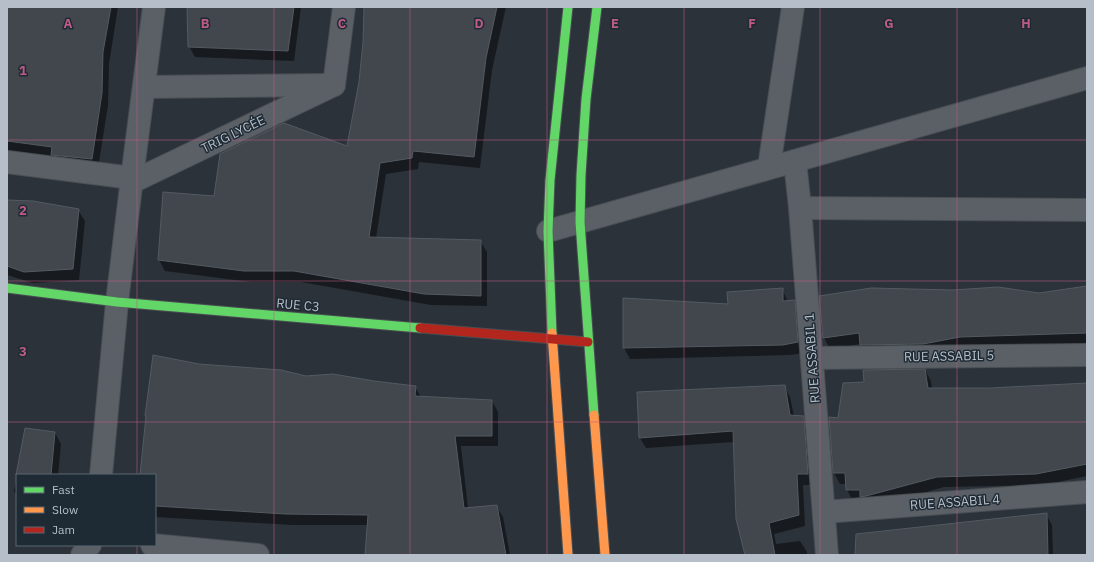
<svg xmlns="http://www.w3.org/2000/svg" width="1094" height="562" font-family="'IBM Plex Sans',sans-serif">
<rect width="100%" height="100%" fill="#2b3239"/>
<!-- shadow -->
<g fill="#0007">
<path d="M7,7H118L109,64L108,105L98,169L58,166L53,157L7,150Z"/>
<path d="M188,7H301L294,61L195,57L189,46Z"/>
<path d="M364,7H506L492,70L480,168L419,162L418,169L386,174L376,238L480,241L487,252V306L431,305L301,282H251L165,271L159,260L215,197L348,148L360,82L364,42Z"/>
<path d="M7,201L78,210L85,221L79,280L33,283L7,275Z"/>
<path d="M1087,288V343L966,348L867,356L861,344L830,349L824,338L820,297L1039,294Z"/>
<path d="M782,289L788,302L794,301L800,312L804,353L790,355L630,359L624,348V299L729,306Z"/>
<path d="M198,365L306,377L374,382L415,387L421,397L492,401L498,412V446H461L468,508L496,506L503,517L510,555H366L368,525H292L155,517V475H141L147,417L146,416Z"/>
<path d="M925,370L931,381L932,389L1037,387L1087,384V476L1043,485L944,487L873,507L853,501L847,490L846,484H840L834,473L839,419L865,383Z"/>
<path d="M784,386L790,397L794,416L803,417L809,428L814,485H803L805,526L774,534L776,544L800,541L807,552V555H746L734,442L646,448L640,438Z"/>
<path d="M55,433L61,444L58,475H17Z"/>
<path d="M17,478V496L14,491Z"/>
<path d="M1046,514L1052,525L1053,555H856Z"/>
</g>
<!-- building -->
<g fill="#41474c" stroke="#535a61">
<path d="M7,7H111L103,52L102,93L92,159L51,155L52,147L7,141Z"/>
<path d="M187,7H294L288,51L188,47Z"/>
<path d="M364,7H497L486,58L474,157L413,151L412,158L380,163L369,237L481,240V296L424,294L294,271H244L158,260L163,192L214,196L220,154L284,123L347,146L359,82L363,42Z"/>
<path d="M7,200L33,201L79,209L73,269L24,272L7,266Z"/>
<path d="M1087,286V333L960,337L923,344L860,345L859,333L823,338L819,296L871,288L953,290L998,287L1039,293Z"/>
<path d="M783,288V301L795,300L798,342L783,345L623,348V298L728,304L727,292Z"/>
<path d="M153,355L199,364L281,370L306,376L333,374L374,381L416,386L415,396L492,400V436H455L464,508L497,505L506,555H365L368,515L285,514L155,506V475H140L146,416H145Z"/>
<path d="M925,369L928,388H990L1087,383V464L1036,474L937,477L866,496L860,497V490H846L845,473H833L829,417L838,418L843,383L864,382L863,370Z"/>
<path d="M785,385L790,415L804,416L808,474H797L799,515L769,523L775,555H745L736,519L733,431L639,438L637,392Z"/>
<path d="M25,428L55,432L51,475H16Z"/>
<path d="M1047,513L1048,555H855L856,534Z"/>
</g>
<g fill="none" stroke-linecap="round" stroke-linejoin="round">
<defs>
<g id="street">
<path d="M334,85L344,7"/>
<path d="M144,87L327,85"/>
<path d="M795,161L800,208L827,555"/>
<path d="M7,162L132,178"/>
<path d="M769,167L793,7"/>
<path d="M132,182L334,85"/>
<path d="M800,208L1087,210"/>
<path d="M548,231L1087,78"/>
<path d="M812,358L1087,355"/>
<path d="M101,475L117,302L132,178L154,7"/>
<path d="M824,512L1087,492"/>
<path d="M152,545L258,555"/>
<path d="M82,555L90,545"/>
</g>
<g id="fast">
<path d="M7,288L117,302L420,328"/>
<path d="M552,333L548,231L550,180L568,7"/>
<path d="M594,415L580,222L581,175L586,99L597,7"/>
</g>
<g id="slow">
<path d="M552,333L568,555"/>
<path d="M594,415L605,555"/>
</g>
<path id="jam" d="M420,328L588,342"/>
</defs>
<!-- street casing -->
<use href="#street" stroke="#494e53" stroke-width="24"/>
<!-- fast casing -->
<use href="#fast" stroke="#494e53" stroke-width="11"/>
<!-- slow casing -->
<use href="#slow" stroke="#494e53" stroke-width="11"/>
<!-- jam casing -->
<use href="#jam" stroke="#494e53" stroke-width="11"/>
<!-- street -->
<use href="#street" stroke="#5b6067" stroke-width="22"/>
<!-- fast -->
<use href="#fast" stroke="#63d668" stroke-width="9"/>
<!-- slow -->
<use href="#slow" stroke="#ff974d" stroke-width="9"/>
<!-- jam -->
<use href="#jam" stroke="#b3261e" stroke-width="9"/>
</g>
<!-- grid -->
<path fill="none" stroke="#bd5b87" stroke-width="1" stroke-opacity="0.55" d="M137,7V475M274,7V555M410,7V555M547,7V555M684,7V555M820,7V555M957,7V555M7,140H1087M7,281H1087M7,422H1087M137,545V555"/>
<g text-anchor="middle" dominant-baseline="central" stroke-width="3" stroke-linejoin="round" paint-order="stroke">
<!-- street labels -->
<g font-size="13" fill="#b6bfc9" stroke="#1e2a34">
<text transform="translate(233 134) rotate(-26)">TRIG LYCÉE</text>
<text transform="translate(298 305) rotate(5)">RUE C3</text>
<text transform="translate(949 356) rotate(-1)">RUE ASSABIL 5</text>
<text transform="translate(812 358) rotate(-94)">RUE ASSABIL 1</text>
<text transform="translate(955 502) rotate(-4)">RUE ASSABIL 4</text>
</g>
</g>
<g font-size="13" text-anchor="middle" font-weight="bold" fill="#bd5b87" stroke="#1e2a34" stroke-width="3" stroke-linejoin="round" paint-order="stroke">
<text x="68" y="28">A</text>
<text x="205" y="28">B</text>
<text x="342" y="28">C</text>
<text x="479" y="28">D</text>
<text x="615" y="28">E</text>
<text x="752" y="28">F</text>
<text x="889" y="28">G</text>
<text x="1026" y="28">H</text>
<text x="23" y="75">1</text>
<text x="23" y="215">2</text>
<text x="23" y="356">3</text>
</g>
<!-- border -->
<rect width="1094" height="562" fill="none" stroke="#b6bfc9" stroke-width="16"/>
<!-- legend -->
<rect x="16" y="474" width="140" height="72" fill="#1e2a34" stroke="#5b6670"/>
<rect x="24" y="487" width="20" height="6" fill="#63d668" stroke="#5b6670"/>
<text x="52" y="494" font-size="12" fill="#b6bfc9">Fast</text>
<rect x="24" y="507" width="20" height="6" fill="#ff974d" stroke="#5b6670"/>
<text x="52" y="514" font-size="12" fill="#b6bfc9">Slow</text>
<rect x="24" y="527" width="20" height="6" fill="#b3261e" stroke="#5b6670"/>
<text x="52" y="534" font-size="12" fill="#b6bfc9">Jam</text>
</svg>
